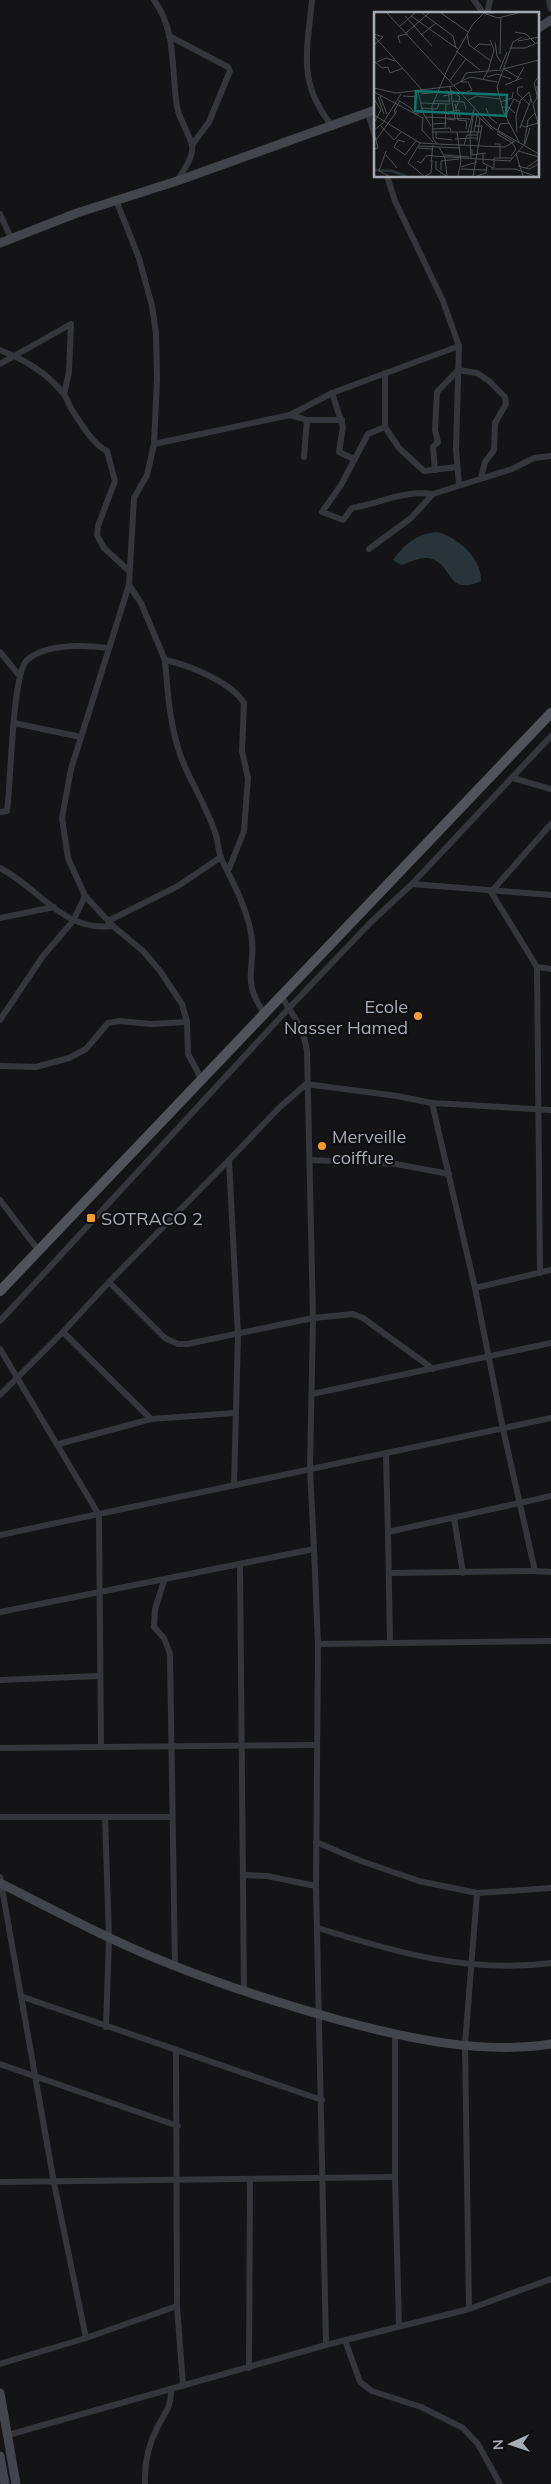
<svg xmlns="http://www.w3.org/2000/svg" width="551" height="2484" font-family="Mulish,sans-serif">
<rect width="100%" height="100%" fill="#141416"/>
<!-- water -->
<path fill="#29343a" d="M437,532C457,537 482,558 481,581C445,598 453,560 427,558C420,557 408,563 401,565L393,560C404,545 417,533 437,532Z"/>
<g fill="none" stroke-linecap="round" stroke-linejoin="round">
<!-- street -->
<g stroke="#35363b" stroke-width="6">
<path d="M154,0C177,32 171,70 177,107C179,119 191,137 192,146C194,157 183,171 177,181"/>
<path d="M312,0C307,53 297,83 333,127"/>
<path d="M474,0L484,14"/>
<path d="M549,0L551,9"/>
<path d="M487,14L490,0"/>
<path d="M169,36L228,67L230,71L209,122L192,145"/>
<path d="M368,113L375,136"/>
<path d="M387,176L395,201L443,301L459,346L456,449L459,485"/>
<path d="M116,200L139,258L152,306L156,333L157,379L154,444L147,475L134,498L129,585L71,769L62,818L68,858L85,896L113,926L143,951L160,971L182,1004L187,1022L188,1054L202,1080"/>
<path d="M0,214L11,238"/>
<path d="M0,350C25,360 46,372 63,393C67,398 69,405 72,410C81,424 93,444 107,451L115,481L98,526L97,535L104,548L129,571"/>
<path d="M0,364L71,324L69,372L64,394"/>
<path d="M385,373V427L399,448L424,471L457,467"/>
<path d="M332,393L343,427L339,452L354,459"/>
<path d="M290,415L307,420H342"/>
<path d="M385,427L368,434L341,485L322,512L343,520L352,508C381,503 403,490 433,494"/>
<path d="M154,444L290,415L332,393L459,346"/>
<path d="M304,457L307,420"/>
<path d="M435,470L433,447L438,442L435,430L437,392L458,370L477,373L489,381L505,397L506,404L495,423L494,450L485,462L481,478"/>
<path d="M369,549L411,518L433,494L512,469L534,458L551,456"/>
<path d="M129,585L141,603L165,660C189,665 231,682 244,703L242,751L248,778L244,831L229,869"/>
<path d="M0,652L19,675"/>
<path d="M165,660C168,696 170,733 185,767C195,789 207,809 215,832C218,840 218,850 221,858C232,881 244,902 250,928C259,966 238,977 265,1014"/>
<path d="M14,723L81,737"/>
<path d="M513,778L551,789"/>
<path d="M0,812L7,811C11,784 12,674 27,660C47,643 85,645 109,648"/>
<path d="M0,868C41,889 62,932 113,926"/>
<path d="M412,884L551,895"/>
<path d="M491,892L537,967L551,969"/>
<path d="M491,892L551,824"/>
<path d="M0,918L54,907"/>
<path d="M108,921L178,886L221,857"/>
<path d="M537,967L540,1273"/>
<path d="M281,996C293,1015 304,1029 307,1051L313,1318L310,1469L314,1549"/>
<path d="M0,1020L43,956L73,921L85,896"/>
<path d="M0,1066L36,1067L69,1058L86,1049L108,1023L120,1021L151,1024L187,1022"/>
<path d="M310,1160L396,1164L449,1174"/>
<path d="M0,1200L39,1251"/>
<path d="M551,1270L475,1288L503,1429L535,1571L551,1572"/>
<path d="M109,1282L229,1160"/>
<path d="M475,1288L432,1103L551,1110"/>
<path d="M0,1321L289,1008L371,922L412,884L551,736"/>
<path d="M63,1332L151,1419"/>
<path d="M0,1349L99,1515L101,1747"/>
<path d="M312,1394L551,1343"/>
<path d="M0,1395L63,1332L109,1282L165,1338L178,1344H187L313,1318L353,1314L363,1318L433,1369"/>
<path d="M59,1444L151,1419L236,1413"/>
<path d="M386,1455L388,1532"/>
<path d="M234,1485L238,1335L229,1160L279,1108L306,1084L397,1096L432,1103"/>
<path d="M454,1518L463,1573"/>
<path d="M0,1535L551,1418"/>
<path d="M240,1565L244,1992"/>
<path d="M389,1573L535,1571"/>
<path d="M164,1581L155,1609L154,1627L164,1638L170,1654L175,1965"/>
<path d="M0,1612L314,1549L318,1644L316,1886L326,2345"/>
<path d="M390,1643L388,1532L551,1496"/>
<path d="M318,1644L551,1641"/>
<path d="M0,1680L99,1676"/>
<path d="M0,1748L316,1745"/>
<path d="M0,1817H172"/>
<path d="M105,1817L109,1938L106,2027"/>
<path d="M316,1842L361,1861L419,1881L477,1893L465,2045L469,2309"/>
<path d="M243,1875L267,1876L316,1886"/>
<path d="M0,1877L54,2183L86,2338"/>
<path d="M477,1893L551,1888"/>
<path d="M318,1928C394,1952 471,1974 551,1963"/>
<path d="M23,1997L322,2100"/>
<path d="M395,2035V2177L399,2326"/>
<path d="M176,2049L177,2306L183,2385"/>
<path d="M0,2064L178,2126"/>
<path d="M0,2182L395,2177"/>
<path d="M345,2340L360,2382L372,2391L421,2407L463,2428L478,2444L500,2484"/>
<path d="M0,2364L86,2338L177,2306"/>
<path d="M249,2368L250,2180"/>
<path d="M8,2435L326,2345L469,2309L551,2279"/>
<path d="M145,2484C144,2463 148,2445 158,2426C165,2413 172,2405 171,2389"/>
</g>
<!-- secondary -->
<g stroke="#42454b" stroke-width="9">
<path d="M537,29L551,20"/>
<path d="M0,243L77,213L177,181L375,110"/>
<path d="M0,1883C36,1901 72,1920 108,1937C181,1972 260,1998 339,2020C405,2038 482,2055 551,2044"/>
<path d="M0,2393L16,2484"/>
<path d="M0,2456L5,2484"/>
</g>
<!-- primary -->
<path stroke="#50535a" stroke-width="10" d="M0,1291L551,713"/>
</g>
<!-- markers -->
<g fill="#f89c29" stroke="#0f0f11" stroke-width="2">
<circle cx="418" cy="1016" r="5"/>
<circle cx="322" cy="1146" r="5"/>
<rect x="86" y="1213" width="10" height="10" rx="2.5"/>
</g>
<g text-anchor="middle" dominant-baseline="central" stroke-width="4.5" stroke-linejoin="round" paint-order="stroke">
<!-- poi labels -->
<g font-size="18" fill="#a5acb6" stroke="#0f0f11" text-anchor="start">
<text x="408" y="1006" text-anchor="end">Ecole<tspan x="408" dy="21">Nasser Hamed</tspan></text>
<text x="332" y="1136">Merveille<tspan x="332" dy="21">coiffure</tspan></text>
<text x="101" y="1218">SOTRACO 2</text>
</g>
</g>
<!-- overview -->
<g transform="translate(374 12)">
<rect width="165" height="165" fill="#141416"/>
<path fill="none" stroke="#29343a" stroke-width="2.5" d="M0,158L18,159L32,164"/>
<path fill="none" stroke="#4e5156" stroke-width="1" d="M13,1L118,115L165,142M48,1L79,24L82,36M67,1L94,20M120,1H110L99,12L74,56L58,94L59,127L63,132L131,135L141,129M112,2L124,6L144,1M31,4L58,34M37,4L84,37M26,14L41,1M141,20L152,22L161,31M32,21L55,1M0,22L9,25L0,33M93,22L95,33L117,49M47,23L62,11M0,24L48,78M144,29L165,25M121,30L123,44L127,50M26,31L24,24L34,22M136,36H151L165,30M100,37L105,32L117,33M82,39L106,58M126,42L127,5M0,49L8,56L14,55L16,61L29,56M3,50L12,46L21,49M126,57L133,40M129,57L165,48M130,57L145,66M113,65L123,62L137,67M109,67L114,59L128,58M76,68L92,47M142,69L150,55M93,70H87L92,61L114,59L120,38L116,28M80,73L96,65L123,70M131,73L148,66M149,75H144L143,81L156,93M0,76L22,81L79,74M77,78L86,85L82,97M44,79L49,101L57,114M0,80L49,106M88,82L98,78L94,70M163,83L160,71L165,64M6,84L13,102M29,84L44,85M69,84L84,81M4,85L10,102M0,87L7,98L0,111M24,88L37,96L41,102L48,100M94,88L103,84L126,87M59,89H75M78,89L90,90L92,97M126,90L138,86L139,80M46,91L76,92L74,79L47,82M81,92L84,108L93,109L92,117M128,95H134L141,101M47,96L63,97L65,92M112,96L116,106L123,111M100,97L96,126H103M99,100L119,118M22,102L20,99L26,89M0,103L46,131L63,132M74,103V100L85,98L86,105M131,104L140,87L147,91M49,105L48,118L59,130M51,105L96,107M73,107L81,108L76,75M58,112L73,111M147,113L151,115L164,111L161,101M7,114L20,128L27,120M146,116L157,87M59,117L76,116L77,119M71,117L72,92M0,118L9,111L27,82M124,118L126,112L135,111M123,119L140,130M59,120H107M62,120V126L78,128M83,120L87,149L84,164M94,120L99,100M100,120L103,104M143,120L142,104L146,89L155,80L158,91M123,122L138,131M81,127L96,126L97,147M2,128L23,99M103,129L106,106M31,130L24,128L20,135L31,143L42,129M145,130L129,99L123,75L139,30L148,25M46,131L34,151L50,164M121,132H126V146M151,132L156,116M90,133L93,123H104M150,133L154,108L161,101L159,92L163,86V74M45,134L86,136M65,135L71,146L73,164M44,136L59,137M0,137L4,136L0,121M98,137V143L112,141M12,139L5,159L15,164M144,139L165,145M109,142V151L119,156M142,142L149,164M12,143L23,156M70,143L95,145M58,144L136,149L149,134M137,144L142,137L138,131M43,149L47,151L52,144L59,143M62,149V157L72,164M57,150L59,133M144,154L155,157L165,152M87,155L103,150M120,156V146H138M152,156L165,147M87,157L112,158M117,157H141M141,157L161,164M67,158V149L85,147M51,164L57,161L58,148M99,164L108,114H101M103,164L112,161L113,154"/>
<path fill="#0f766e" fill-opacity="0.15" stroke="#0f766e" stroke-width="2.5" d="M42,79L133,83L132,104L41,99Z"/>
<rect width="165" height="165" fill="none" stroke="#a5acb6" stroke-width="2.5"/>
</g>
<!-- north arrow -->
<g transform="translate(511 2444) rotate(267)" stroke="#0f0f11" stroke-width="4" paint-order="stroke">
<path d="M0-4L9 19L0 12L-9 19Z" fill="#a5acb6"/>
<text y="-8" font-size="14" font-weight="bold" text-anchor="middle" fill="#a5acb6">N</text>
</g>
</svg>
